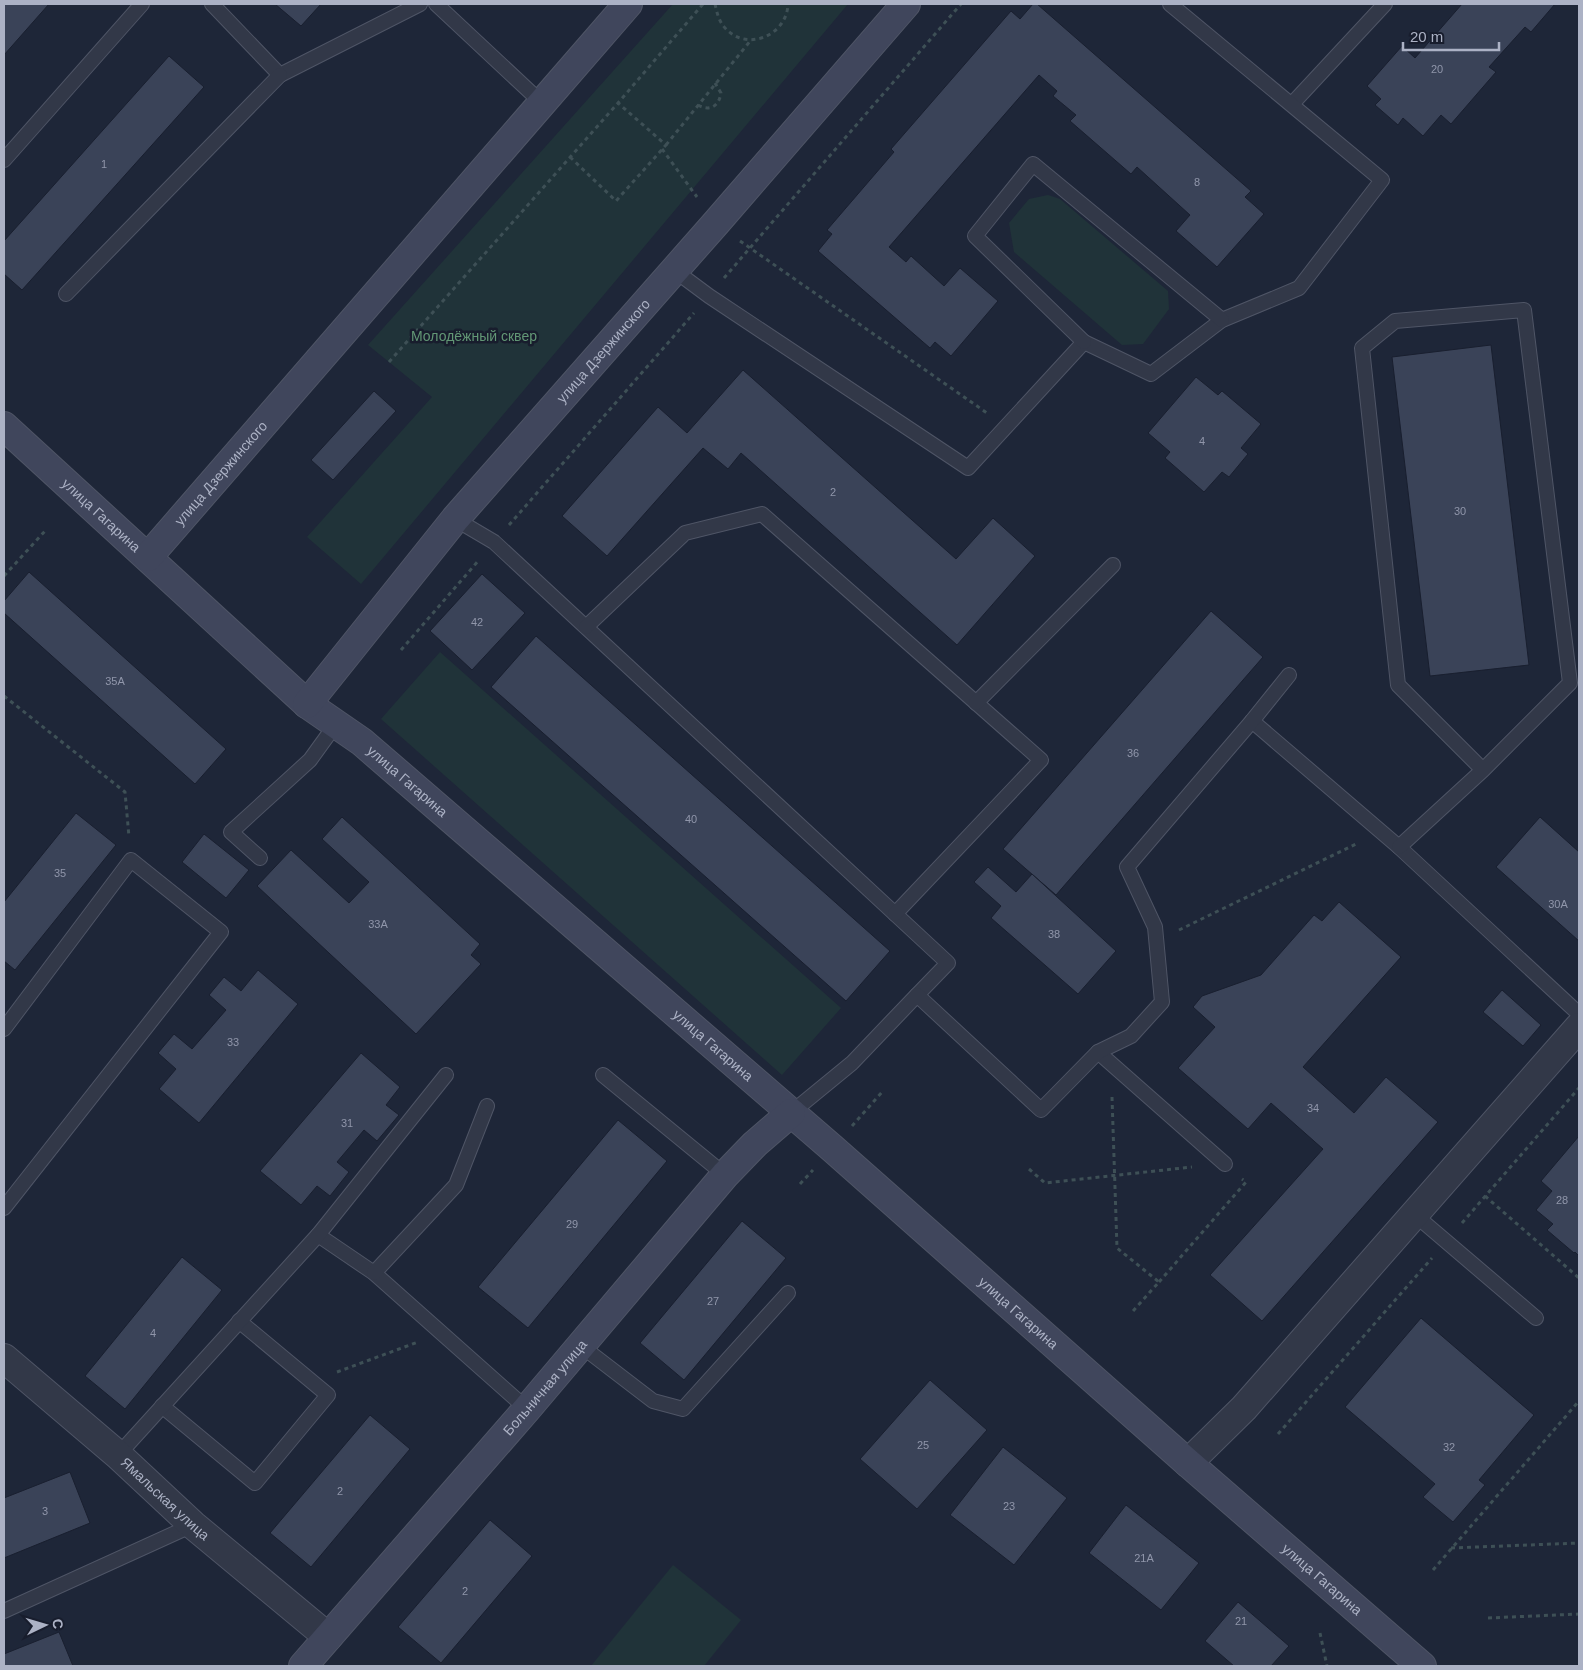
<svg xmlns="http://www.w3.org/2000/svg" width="1583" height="1670" font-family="Helvetica,sans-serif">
<rect width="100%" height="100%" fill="#1e2638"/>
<!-- green -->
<g fill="#203339">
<path d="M673,4H848L361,584L307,537L432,397L368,345Z"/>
<path d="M1048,195L1060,199L1168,291L1169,309L1143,344L1122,345L1014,252L1009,223L1029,199Z"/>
<path d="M440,652L841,1008L782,1075L381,719Z"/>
<path d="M673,1565L741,1620L704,1666H591Z"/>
</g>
<!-- building -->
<g fill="#3a4358" stroke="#191f2f">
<path d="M4,4H49L4,55Z"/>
<path d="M275,4H321L301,26Z"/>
<path d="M1033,4H1037L1251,191L1245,197L1264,214L1217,267L1176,231L1190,215L1137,167L1131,174L1070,121L1076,115L1053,96L1057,91L1039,75L889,247L906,262L911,256L944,286L960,268L998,301L951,356L935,342L930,348L818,251L832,234L827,230L894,152L891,149L1011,11L1020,19Z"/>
<path d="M1462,4H1555L1531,32L1525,27L1489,67L1496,72L1451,124L1441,115L1423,136L1403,118L1398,125L1375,105L1381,99L1367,86L1402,46L1415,58Z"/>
<path d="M169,56L204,87L22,290L4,274V241Z"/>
<path d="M1491,345L1529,665L1430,676L1392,357Z"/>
<path d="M743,370L956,559L993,518L1035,556L957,645L741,453L728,469L703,448L607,556L562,516L658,407L687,433Z"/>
<path d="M1196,377L1218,395L1222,391L1261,424L1241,448L1248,454L1229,477L1222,472L1204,492L1165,458L1170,452L1148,433Z"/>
<path d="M374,391L396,411L333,480L311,460Z"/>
<path d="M29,572L226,749L195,784L4,613V601Z"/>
<path d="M482,574L525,613L472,670L430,631Z"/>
<path d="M1211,611L1263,657L1056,895L1003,849Z"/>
<path d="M536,636L890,951L846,1001L491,687Z"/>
<path d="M76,813L116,845L15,970L4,961V902Z"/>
<path d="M342,817L480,944L471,955L481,964L416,1034L257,886L291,850L349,903L369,882L322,839Z"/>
<path d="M1540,817L1579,852V941L1496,867Z"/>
<path d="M204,834L249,870L226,898L182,862Z"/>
<path d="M988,867L1016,892L1032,874L1116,951L1078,994L991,918L1001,906L974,882Z"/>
<path d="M1339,902L1401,957L1303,1067L1354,1113L1386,1077L1438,1122L1262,1321L1210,1275L1323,1149L1271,1103L1248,1129L1178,1068L1215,1027L1193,1007L1202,996L1261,975L1314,915L1322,921Z"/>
<path d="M258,970L298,1004L199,1123L159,1089L176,1069L158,1053L174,1034L192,1049L226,1010L209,995L224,977L241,991Z"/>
<path d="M1502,990L1541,1025L1523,1046L1483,1012Z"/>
<path d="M361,1053L400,1087L386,1105L399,1115L377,1141L364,1130L337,1162L349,1172L330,1196L317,1186L301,1205L260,1171Z"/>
<path d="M618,1120L667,1161L528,1328L478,1287Z"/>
<path d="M1579,1136V1256L1575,1252L1574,1253L1547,1230L1553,1224L1536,1210L1552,1191L1541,1181Z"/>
<path d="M742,1221L786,1258L684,1380L640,1343Z"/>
<path d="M182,1257L222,1290L125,1409L85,1376Z"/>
<path d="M1421,1318L1534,1415L1479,1480L1485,1485L1453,1522L1423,1497L1435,1484L1345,1407Z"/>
<path d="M930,1380L987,1430L917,1509L860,1459Z"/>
<path d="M370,1415L410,1449L311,1567L270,1533Z"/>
<path d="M1003,1447L1067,1498L1014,1565L950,1515Z"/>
<path d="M70,1472L90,1523L4,1558V1498Z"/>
<path d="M1126,1505L1199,1563L1161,1610L1089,1553Z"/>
<path d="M490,1520L532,1556L441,1663L398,1627Z"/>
<path d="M1238,1602L1289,1646L1271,1666H1234L1205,1641Z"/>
<path d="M59,1632L73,1666H4V1654Z"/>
</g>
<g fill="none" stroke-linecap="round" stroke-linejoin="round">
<defs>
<g id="lane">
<path d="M212,4L280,75L420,4"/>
<path d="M436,4L542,103"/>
<path d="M1292,104L1385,4"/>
<path d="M4,160L142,4"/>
<path d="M674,270L709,296L968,468L1084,342L1151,374L1222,320L1299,288L1382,180L1170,4"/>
<path d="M66,294L280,75"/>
<path d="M1084,342L975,236L1033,164L1222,320"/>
<path d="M455,519L494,542L948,963L917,995"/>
<path d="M586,627L685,533L762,514L1041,760L895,914"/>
<path d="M976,703L1113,565"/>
<path d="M1252,721L1399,847L1579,1014"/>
<path d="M1399,847L1483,770L1570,683L1524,310L1395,321L1362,348L1398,685L1483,770"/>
<path d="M260,858L231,832L310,760L336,724"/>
<path d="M4,1029L131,860L221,932L4,1208"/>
<path d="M1098,1052L1225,1164"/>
<path d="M603,1075L725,1175"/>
<path d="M791,1113L852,1063L917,995L1041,1110L1098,1052L1131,1036L1162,1002L1155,927L1127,867L1252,721L1289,675"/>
<path d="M1414,1214L1536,1318"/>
<path d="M318,1235L374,1273L527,1409"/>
<path d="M374,1273L456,1185L487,1106"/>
<path d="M580,1345L653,1401L683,1409L788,1293"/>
<path d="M162,1406L255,1483L328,1395L239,1321"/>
<path d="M118,1455L318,1235L446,1075"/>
<path d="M4,1611L193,1525"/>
</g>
<g id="street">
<path id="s1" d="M4,1358L118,1455L193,1525L328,1637"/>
<path d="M1188,1463L1244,1408L1579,1027"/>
</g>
<g id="secondary">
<path id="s2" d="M4,426L307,704L362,742L832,1148L1188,1463L1422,1666"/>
<path id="s3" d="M148,557L628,4"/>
<path id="s4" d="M307,704L455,519L716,223L906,4"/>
<path id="s5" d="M303,1666L527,1409L725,1175L755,1144L791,1113"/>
</g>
</defs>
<!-- lane casing -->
<use href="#lane" stroke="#4f5566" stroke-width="16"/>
<!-- street casing -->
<use href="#street" stroke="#4f5566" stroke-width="30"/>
<!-- secondary casing -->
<use href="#secondary" stroke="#4f5566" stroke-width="30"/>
<!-- path -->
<g stroke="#3e5056" stroke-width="3" stroke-dasharray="4 4" stroke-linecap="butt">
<path d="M715,4C717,13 719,22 726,29C748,52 787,35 788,4"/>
<path d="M698,105C710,112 719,106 721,93L715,83"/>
<path d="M666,145L751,40"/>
<path d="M662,149L697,197"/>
<path d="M570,157L616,201L666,145L618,103"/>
<path d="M740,241L987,413"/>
<path d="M724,278L961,4"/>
<path d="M389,362L618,103L703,4"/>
<path d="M509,525L694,313"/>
<path d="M4,576L45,531"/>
<path d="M401,650L479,560"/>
<path d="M4,696L125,792L129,837"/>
<path d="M1179,930L1358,843"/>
<path d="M1112,1097L1117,1248L1159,1282L1133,1311"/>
<path d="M852,1126L883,1091"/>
<path d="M1029,1169L1045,1183L1192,1167"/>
<path d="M800,1184L813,1170"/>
<path d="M1485,1196L1579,1278"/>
<path d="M1462,1223L1579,1088"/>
<path d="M1159,1282L1246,1182L1242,1179"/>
<path d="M337,1372L418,1342"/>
<path d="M1278,1434L1432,1258"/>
<path d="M1451,1548L1579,1543"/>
<path d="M1433,1570L1579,1401"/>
<path d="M1488,1618L1579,1614"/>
<path d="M1320,1633L1327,1666"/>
</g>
<!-- lane -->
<use href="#lane" stroke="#323848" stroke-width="14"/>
<!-- street -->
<use href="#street" stroke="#323848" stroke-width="28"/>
<!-- secondary -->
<use href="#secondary" stroke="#40465c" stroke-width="28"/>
</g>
<g text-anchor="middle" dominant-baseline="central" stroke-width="5" stroke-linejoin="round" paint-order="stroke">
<!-- number labels -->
<g font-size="11" fill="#9096aa">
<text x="1437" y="69">20</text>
<text x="104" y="164">1</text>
<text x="1197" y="182">8</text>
<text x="1202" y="441">4</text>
<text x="833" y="492">2</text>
<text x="1460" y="511">30</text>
<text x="477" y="622">42</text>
<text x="115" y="681">35А</text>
<text x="1133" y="753">36</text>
<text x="691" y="819">40</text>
<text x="60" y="873">35</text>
<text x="1558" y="904">30А</text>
<text x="378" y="924">33А</text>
<text x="1054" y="934">38</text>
<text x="233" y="1042">33</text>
<text x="1313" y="1108">34</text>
<text x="347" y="1123">31</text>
<text x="1562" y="1200">28</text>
<text x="572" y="1224">29</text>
<text x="713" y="1301">27</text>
<text x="153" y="1333">4</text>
<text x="923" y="1445">25</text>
<text x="1449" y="1447">32</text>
<text x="340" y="1491">2</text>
<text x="1009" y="1506">23</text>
<text x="45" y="1511">3</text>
<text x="1144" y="1558">21А</text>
<text x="465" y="1591">2</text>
<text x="1241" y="1621">21</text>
</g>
<!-- park labels -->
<g font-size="14" fill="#629775" stroke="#181d2d">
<text x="474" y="336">Молодёжный сквер</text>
</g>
<!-- street labels -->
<g font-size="14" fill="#acb2c5" stroke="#181d2d">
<text stroke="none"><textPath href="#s4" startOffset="461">улица Дзержинского</textPath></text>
<text stroke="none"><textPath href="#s3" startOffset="111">улица Дзержинского</textPath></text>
<text stroke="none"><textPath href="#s2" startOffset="132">улица Гагарина</textPath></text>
<text stroke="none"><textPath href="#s2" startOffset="538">улица Гагарина</textPath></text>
<text stroke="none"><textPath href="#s2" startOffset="942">улица Гагарина</textPath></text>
<text stroke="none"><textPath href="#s2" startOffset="1348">улица Гагарина</textPath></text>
<text stroke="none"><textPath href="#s5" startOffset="369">Больничная улица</textPath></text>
<text stroke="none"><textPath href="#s1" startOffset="214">Ямальская улица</textPath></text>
<text stroke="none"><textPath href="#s2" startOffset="1752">улица Гагарина</textPath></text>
</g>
</g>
<!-- border -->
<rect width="1583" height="1670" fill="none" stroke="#acb2c5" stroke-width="10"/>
<!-- north arrow -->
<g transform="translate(45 1625) rotate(85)" stroke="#181d2d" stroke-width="4" paint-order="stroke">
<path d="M0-4L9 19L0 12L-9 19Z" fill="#acb2c5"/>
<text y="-8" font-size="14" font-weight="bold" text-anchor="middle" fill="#acb2c5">С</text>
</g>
<!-- scale -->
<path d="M1403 42v8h96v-8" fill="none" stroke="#acb2c5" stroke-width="2.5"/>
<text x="1410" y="42" font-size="15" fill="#acb2c5" stroke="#181d2d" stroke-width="4" paint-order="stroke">20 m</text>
</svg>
